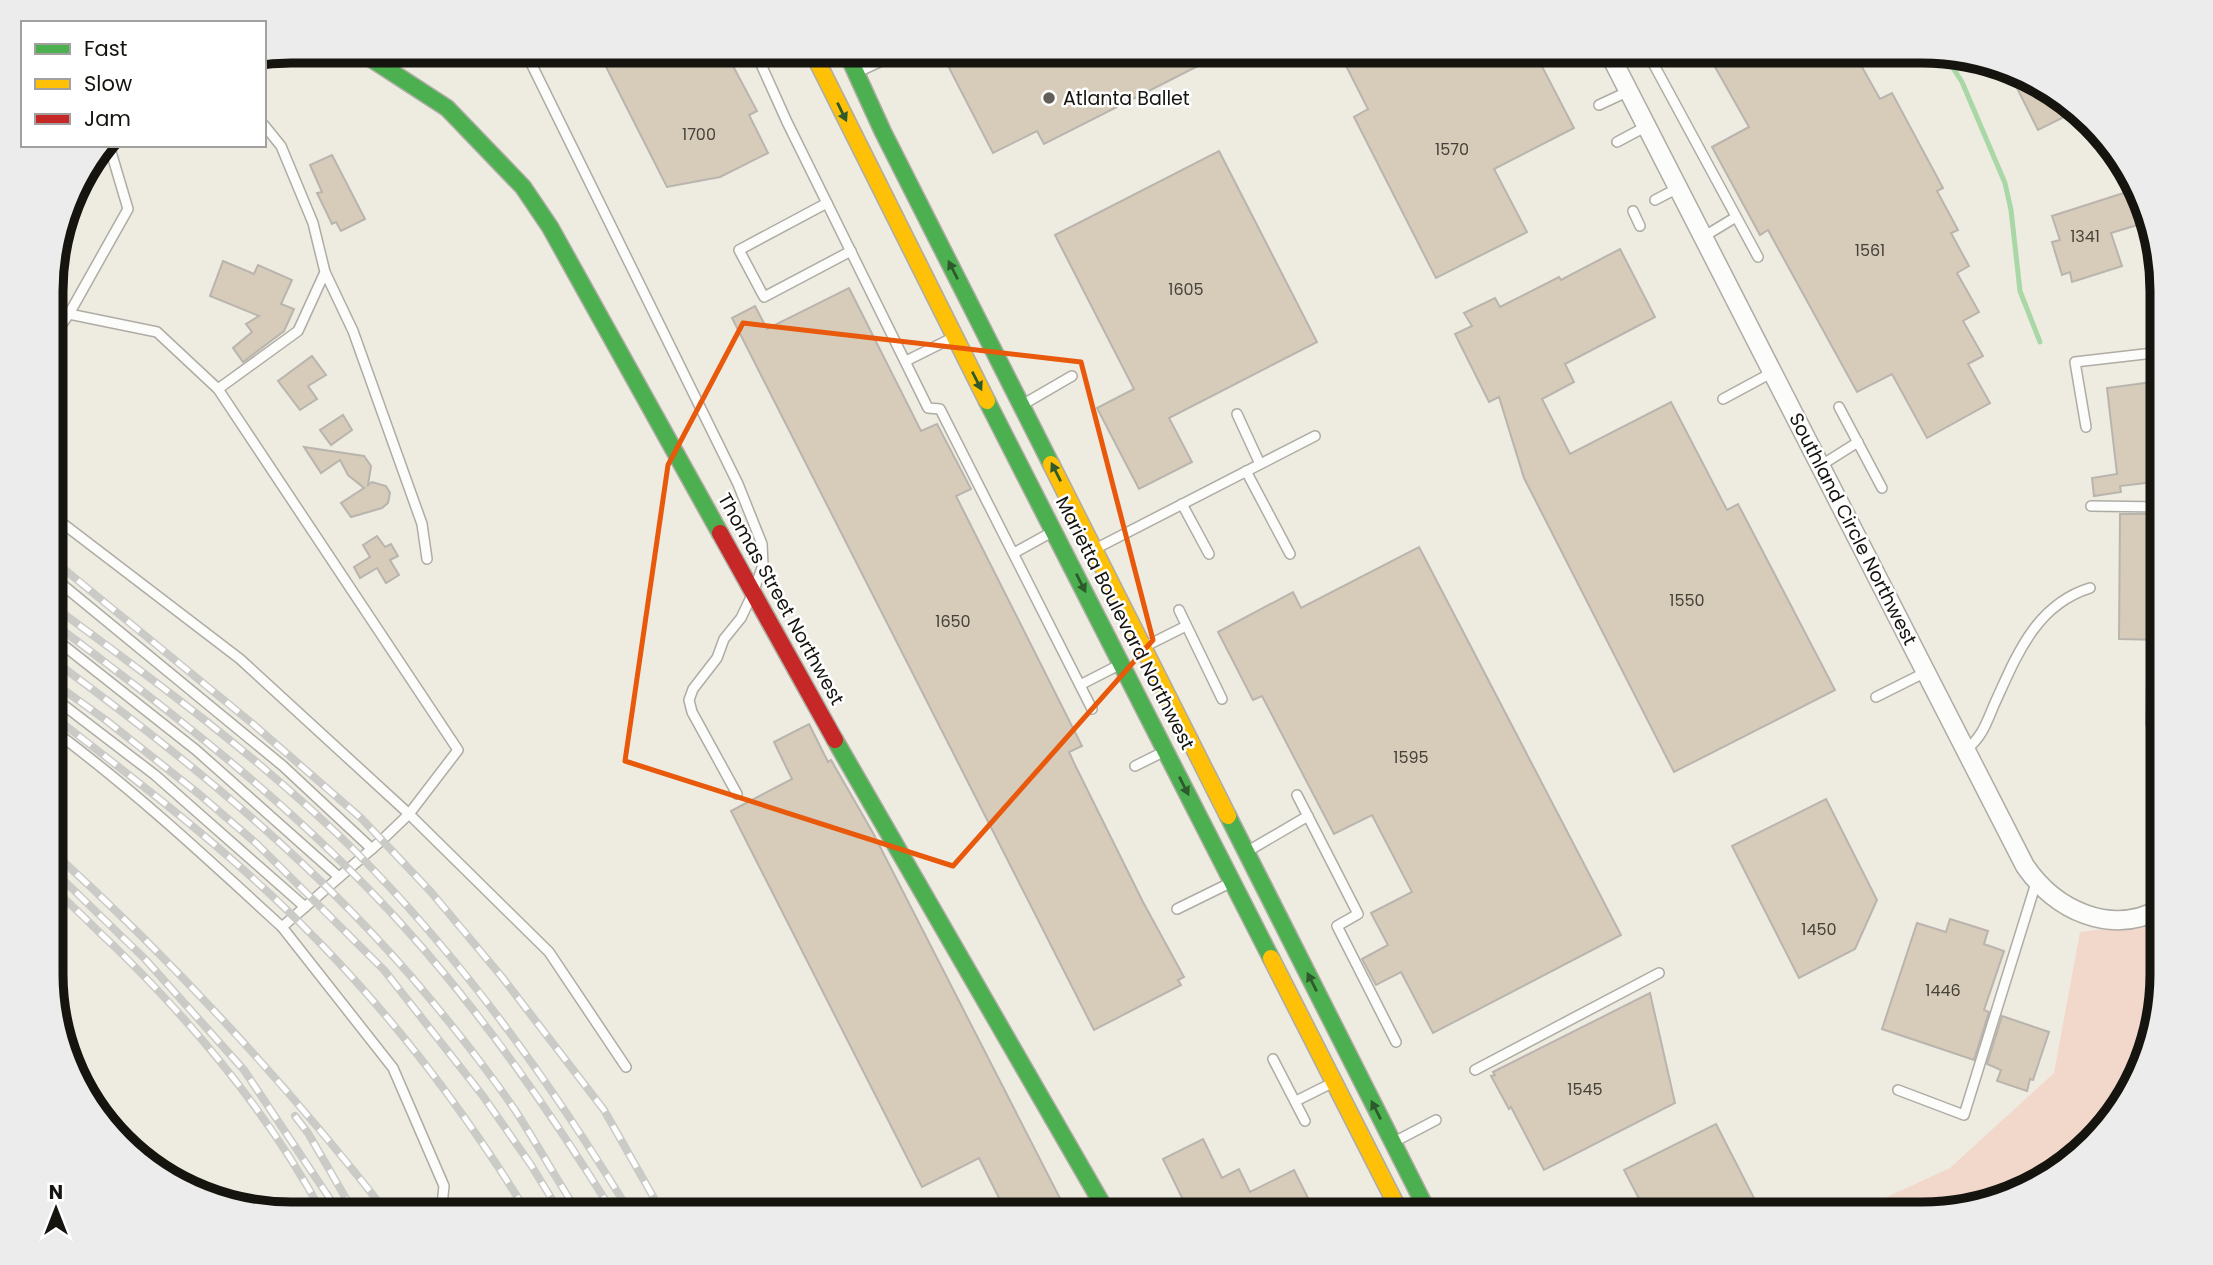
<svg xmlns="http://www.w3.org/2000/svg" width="2213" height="1265" font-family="Poppins,sans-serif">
<rect width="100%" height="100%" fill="#eeebe1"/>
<!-- green -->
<path fill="#f2d8ca" d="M2162,922V989L2130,1094L2055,1174L1937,1214H1850L1950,1168L2054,1073L2080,932Z"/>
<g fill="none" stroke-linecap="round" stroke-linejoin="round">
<!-- stream -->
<path stroke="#aad7a6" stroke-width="5" d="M1946,57L1962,82L2005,183L2011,210L2020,291L2040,342"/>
</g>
<!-- building -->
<g fill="#d7cbb9" stroke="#b9b5ae" stroke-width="2">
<path d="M598,51H725L757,111L749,115L768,153L720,177L667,187Z"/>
<path d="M958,51H1191L1198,66L1044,144L1037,131L993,153L944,58Z"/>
<path d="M1351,51H1534L1574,128L1494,169L1527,232L1436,278L1354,117L1368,109L1341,56Z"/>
<path d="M1706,51H1853L1880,99L1892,93L1943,188L1937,191L1958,230L1951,233L1969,266L1957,273L1979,312L1963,321L1983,356L1968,364L1990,403L1927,438L1892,374L1857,392L1768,230L1760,235L1712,147L1749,127Z"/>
<path d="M2010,74L2042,83L2074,112L2038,130Z"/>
<path d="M1219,151L1317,342L1169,418L1192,462L1139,489L1097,408L1134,389L1055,235Z"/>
<path d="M332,155L365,219L341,231L336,222L332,224L317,193L322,192L310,165Z"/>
<path d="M2133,190L2144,223L2111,233L2122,266L2072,282L2070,272L2062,275L2052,242L2060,240L2052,216Z"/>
<path d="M1620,249L1655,317L1565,364L1574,382L1542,399L1570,454L1671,402L1727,510L1738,504L1835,690L1674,772L1524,478L1499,397L1489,402L1455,334L1472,326L1464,313L1495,298L1500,307L1559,277L1561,280Z"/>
<path d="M223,261L254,274L258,265L292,280L281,304L294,309L284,331L243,362L233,348L252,332L246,324L259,316L210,296Z"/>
<path d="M849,288L921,431L937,424L971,489L956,496L1082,746L1069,752L1075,765L1143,902L1184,977L1178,980L1181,985L1094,1030L732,318L755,306L767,329Z"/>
<path d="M312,356L326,375L308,386L317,399L300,410L278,381Z"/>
<path d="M2160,381L2162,481L2120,486L2121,492L2094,496L2092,478L2117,474L2107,388Z"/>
<path d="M343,415L352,430L331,445L320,430Z"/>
<path d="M304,447L364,456L371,466L368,485L372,482L386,486L390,493L388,503L382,508L351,517L341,503L364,488L348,475L340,460L321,473Z"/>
<path d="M2120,514H2162V640L2119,639Z"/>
<path d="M377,536L385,547L391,544L398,556L390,560L399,575L386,583L377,568L360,578L354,567L370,557L363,545Z"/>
<path d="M1419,547L1621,935L1433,1033L1401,972L1376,985L1362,959L1388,945L1371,913L1412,892L1372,815L1334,834L1262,696L1253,700L1218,632L1293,592L1301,608Z"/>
<path d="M2147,674H2162V725H2146Z"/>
<path d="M809,724L828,762L831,760L873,833L1068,1214H1007L979,1158L922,1187L731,811L792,779L774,742Z"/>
<path d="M1826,799L1877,900L1855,949L1799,978L1732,846Z"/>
<path d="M1950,919L1988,931L1984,944L2004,951L1984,1010L1989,1012L1974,1060L1882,1029L1917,923L1946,932Z"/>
<path d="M1650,993L1675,1103L1544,1170L1511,1107L1509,1109L1491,1076L1495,1075L1493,1072Z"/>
<path d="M2002,1016L2049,1032L2033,1080L2030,1079L2027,1091L1997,1081L2001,1070L1987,1064Z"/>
<path d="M1716,1124L1755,1200L1741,1207L1745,1214H1647L1624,1170Z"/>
<path d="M1203,1139L1222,1178L1239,1169L1250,1192L1294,1170L1316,1214H1190L1163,1159Z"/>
</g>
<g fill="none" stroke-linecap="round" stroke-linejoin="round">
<defs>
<g id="lane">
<path d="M525,51L738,484L762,544L763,565L753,593L741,618L724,639L717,658L693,689L689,700L692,712L737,794"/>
<path d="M755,51L787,122L928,408L940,409L1092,709"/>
<path d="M1616,65L1647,52L1758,257"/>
<path d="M858,72L903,51"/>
<path d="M1599,105L1629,91"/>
<path d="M264,125L281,146L313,223L325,272L353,331L422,524L427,559"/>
<path d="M1617,142L1647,126"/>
<path d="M1655,200L1678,188"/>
<path d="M827,203L739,250L764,297L851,251"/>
<path d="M1633,211L1640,226"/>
<path d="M1703,237L1736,217"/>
<path d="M53,302L69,314L157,332L218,389L458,750L409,814L382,840L282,927C208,859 134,790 53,730"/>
<path d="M53,337L69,314L128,209L109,145"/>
<path d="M906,361L954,337"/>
<path d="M218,389L298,331L325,272"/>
<path d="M1723,399L1773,372"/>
<path d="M1022,405L1072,376"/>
<path d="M1839,407L1882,488"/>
<path d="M1237,414L1260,464"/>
<path d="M2086,427L2075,362L2162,352"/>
<path d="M1820,466L1858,442"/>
<path d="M1246,471L1290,554"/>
<path d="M1182,504L1209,554"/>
<path d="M2091,506L2162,507"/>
<path d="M53,516L240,659L409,814L549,952L626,1067"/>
<path d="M1095,549L1315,436"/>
<path d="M1014,553L1052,532"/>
<path d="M53,577L283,766L372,849"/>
<path d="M1179,610L1222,699"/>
<path d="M53,637L196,750L339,877"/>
<path d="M1144,647L1186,626"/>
<path d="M1080,685L1119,665"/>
<path d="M53,697L155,775L305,907"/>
<path d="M1876,697L1926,672"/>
<path d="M1966,750C1982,737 1986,724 1994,705C2016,657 2035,605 2090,588"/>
<path d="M1135,766L1165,751"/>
<path d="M1297,795L1358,914L1337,926L1396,1042"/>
<path d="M1248,851L1308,816"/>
<path d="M1177,909L1232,882"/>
<path d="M282,927L393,1068L444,1186L442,1205L426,1214"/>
<path d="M1273,1059L1305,1121"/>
<path d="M1475,1070L1659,973"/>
<path d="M1898,1090L1964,1115L2036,883"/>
<path d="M1296,1101L1332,1083"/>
<path d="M1394,1142L1436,1120"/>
</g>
<path id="street" d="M1608,51L2025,866C2055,910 2111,937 2162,908"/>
<g id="fast">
<path d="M363,51L370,58L447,108L523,187L550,227L720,533"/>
<path d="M846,51L883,132L1051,464"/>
<path d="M987,401L1271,958"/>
<path d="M835,740L1108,1214"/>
<path d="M1228,816L1429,1214"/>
</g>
<g id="slow">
<path d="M812,51L987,401"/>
<path d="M1051,464L1228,816"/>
<path d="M1271,958L1401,1214"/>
</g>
<path id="jam" d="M720,533L835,740"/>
</defs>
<!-- lane casing -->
<use href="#lane" stroke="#aeaca4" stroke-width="12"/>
<!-- street casing -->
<use href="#street" stroke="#aeaca4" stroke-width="21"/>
<!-- fast casing -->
<use href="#fast" stroke="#aeaca4" stroke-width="19"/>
<!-- slow casing -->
<use href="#slow" stroke="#aeaca4" stroke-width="19"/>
<!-- jam casing -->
<use href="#jam" stroke="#aeaca4" stroke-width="19"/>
<!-- lane -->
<use href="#lane" stroke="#fcfcfa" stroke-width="9"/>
<!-- street -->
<use href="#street" stroke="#fcfcfa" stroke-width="18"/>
<!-- fast -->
<use href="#fast" stroke="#4caf50" stroke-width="16"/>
<!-- slow -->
<use href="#slow" stroke="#ffc107" stroke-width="16"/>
<!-- jam -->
<use href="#jam" stroke="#c62828" stroke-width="16"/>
<defs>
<g id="rail">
<path d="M53,560L253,724L361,818L431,892L502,977L604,1110L663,1214"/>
<path d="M53,606C157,682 261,759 353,849C462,958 551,1083 631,1214"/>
<path d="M53,623C177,716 301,812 405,928C484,1016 552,1114 614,1214"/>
<path d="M53,660C189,760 323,869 431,1000C460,1035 489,1072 515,1110C537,1144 557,1180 579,1214"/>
<path d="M53,682L107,721L199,794L257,844L384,970L483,1096L531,1165L561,1214"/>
<path d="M53,716C145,787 238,858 319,942C399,1024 468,1116 528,1214"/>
<path d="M53,852C173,961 288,1086 388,1214"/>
<path d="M53,870L145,959L244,1070L340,1214"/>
<path d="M53,889C75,907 94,928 115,947C196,1026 269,1114 323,1214"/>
<path d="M295,1116L308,1133L355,1214"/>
</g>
</defs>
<!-- rail casing -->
<use href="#rail" stroke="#cacac7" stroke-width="8"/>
<!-- rail -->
<use href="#rail" stroke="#fff" stroke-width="5" stroke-dasharray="16" stroke-linecap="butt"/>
</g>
<!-- one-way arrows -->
<defs><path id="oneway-solid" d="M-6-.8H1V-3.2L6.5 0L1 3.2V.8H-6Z" transform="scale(1.75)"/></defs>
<g fill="#2e5a2c">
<use href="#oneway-solid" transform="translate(842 112) rotate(64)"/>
<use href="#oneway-solid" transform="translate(953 270) rotate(-117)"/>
<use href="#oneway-solid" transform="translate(977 381) rotate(63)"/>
<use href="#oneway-solid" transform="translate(1056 472) rotate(-117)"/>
<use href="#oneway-solid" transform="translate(1081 583) rotate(63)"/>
<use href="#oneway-solid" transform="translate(1184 786) rotate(63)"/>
<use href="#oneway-solid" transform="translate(1312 982) rotate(-117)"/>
<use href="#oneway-solid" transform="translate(1376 1110) rotate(-117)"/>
</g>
<!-- marked area -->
<path fill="none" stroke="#e8590c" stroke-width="5" stroke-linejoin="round" d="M743,323L1081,362L1153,640L953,866L625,761L668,465Z"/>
<!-- markers -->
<circle fill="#625f58" stroke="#fff" stroke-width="2.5" cx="1049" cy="98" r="7"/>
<g text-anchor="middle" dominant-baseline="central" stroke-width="5" stroke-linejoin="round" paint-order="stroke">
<!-- number labels -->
<g font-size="16" fill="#464239">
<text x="699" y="134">1700</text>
<text x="1452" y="149">1570</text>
<text x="2085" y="236">1341</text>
<text x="1870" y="250">1561</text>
<text x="1186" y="289">1605</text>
<text x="1687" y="600">1550</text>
<text x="953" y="621">1650</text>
<text x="1411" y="757">1595</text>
<text x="1819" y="929">1450</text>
<text x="1943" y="990">1446</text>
<text x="1585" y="1089">1545</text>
</g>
<!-- poi labels -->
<g font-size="19" fill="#16140e" stroke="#fff" text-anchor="start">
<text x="1063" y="98">Atlanta Ballet</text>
</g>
<!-- street labels -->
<g font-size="19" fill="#16140e" stroke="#fff">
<text transform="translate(1853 529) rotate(63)">Southland Circle Northwest</text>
<text transform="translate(781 599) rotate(61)">Thomas Street Northwest</text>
<text transform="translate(1125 623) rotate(63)">Marietta Boulevard Northwest</text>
</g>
</g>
<!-- crop -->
<path d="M0 0H2213V1265H0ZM291 63H1922A228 228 0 0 1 2150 291V974A228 228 0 0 1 1922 1202H291A228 228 0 0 1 63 974V291A228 228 0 0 1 291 63Z" fill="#ececec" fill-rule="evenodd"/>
<path fill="none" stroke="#16140e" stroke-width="9" d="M291 63H1922A228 228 0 0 1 2150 291V974A228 228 0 0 1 1922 1202H291A228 228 0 0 1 63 974V291A228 228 0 0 1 291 63Z"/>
<!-- legend -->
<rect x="21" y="21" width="245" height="126" fill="#ffffff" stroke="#a2a19f" stroke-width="2"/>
<rect x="35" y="44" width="35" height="10" fill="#4caf50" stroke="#a2a19f" stroke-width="2"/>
<text x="84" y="56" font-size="21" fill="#16140e">Fast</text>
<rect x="35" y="79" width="35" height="10" fill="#ffc107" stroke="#a2a19f" stroke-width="2"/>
<text x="84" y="91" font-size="21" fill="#16140e">Slow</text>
<rect x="35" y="114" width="35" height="10" fill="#c62828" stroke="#a2a19f" stroke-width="2"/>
<text x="84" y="126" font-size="21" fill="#16140e">Jam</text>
<!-- north arrow -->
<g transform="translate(56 1209)" stroke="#ffffff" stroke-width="5" paint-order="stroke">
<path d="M0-5L12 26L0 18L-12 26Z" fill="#16140e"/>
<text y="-10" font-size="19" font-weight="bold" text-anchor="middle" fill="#16140e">N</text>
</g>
</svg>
